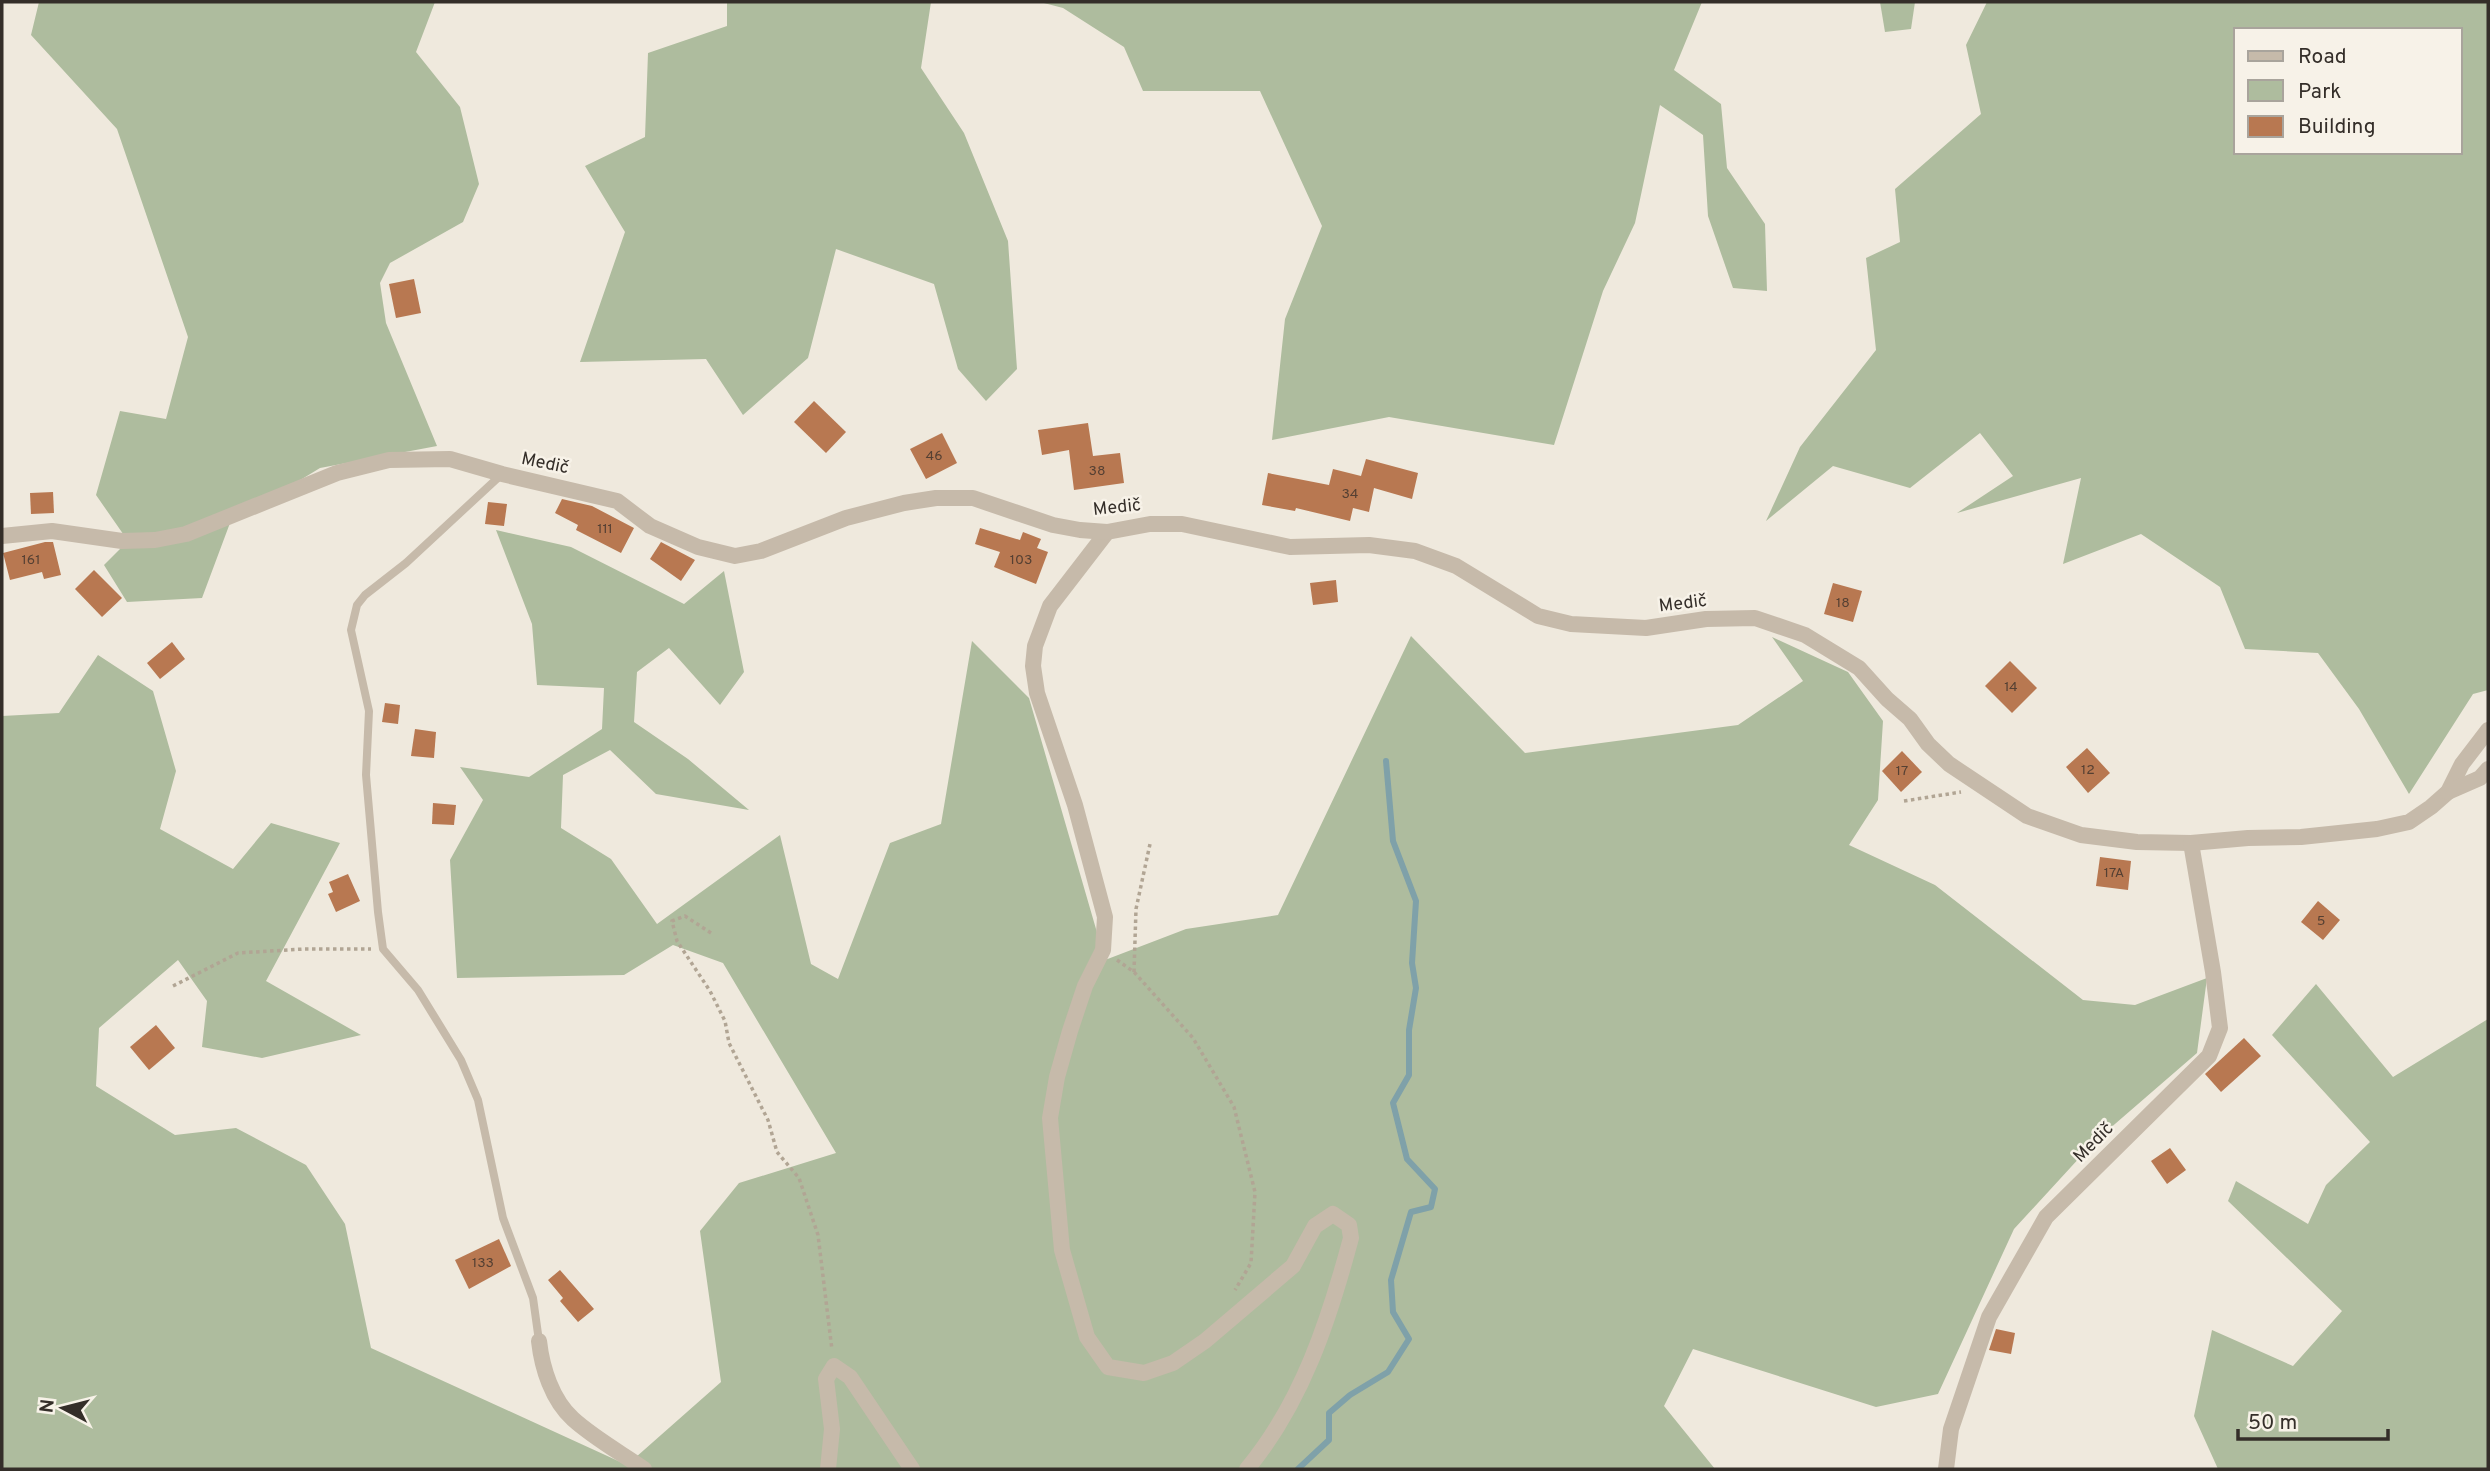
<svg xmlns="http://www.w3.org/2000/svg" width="2490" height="1471" font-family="Overpass,sans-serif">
<rect width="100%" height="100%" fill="#efe9dd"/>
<!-- green -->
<g fill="#aebc9e" fill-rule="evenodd">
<path d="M39,2H435L416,52L460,107L479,184L463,222L390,263L380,283L386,323L437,446L320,468L230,523L202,598L127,602L104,565L128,541L96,495L120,411L166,419L188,337L117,129L31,35Z"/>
<path d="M727,2H931L921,68L964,133L1008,241L1017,369L986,401L958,369L934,284L836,249L808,358L743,415L706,359L580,362L625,232L585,166L645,137L648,53L727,26Z"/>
<path d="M1040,2H1702L1674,70L1721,104L1727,168L1765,224L1767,291L1733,288L1708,216L1703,135L1660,105L1635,223L1603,291L1554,445L1389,417L1272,440L1285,319L1322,226L1260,91H1143L1124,47L1063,8Z"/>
<path d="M1880,2H1915L1911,29L1885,32Z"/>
<path d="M1987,2H2488V690L2473,694L2409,794L2359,709L2318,653L2245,649L2220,587L2141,534L2063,564L2081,478L1957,513L2013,476L1980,433L1910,488L1833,466L1766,521L1800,447L1876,350L1866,258L1900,242L1895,189L1981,114L1966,45ZM2236,30H2460V152H2236Z"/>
<path d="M496,530L571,547L684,604L724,571L744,672L720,705L669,648L637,672L634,722L688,759L749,810L656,794L610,750L563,775L561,828L611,859L657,924L780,835L811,964L838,979L890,843L941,824L972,641L1029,698L1105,960L1186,929L1278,915L1411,636L1525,753L1738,725L1803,681L1772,637L1848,672L1883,721L1878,800L1849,845L1935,885L2083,1000L2135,1005L2207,978L2197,1053L2093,1143L2014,1229L1938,1394L1876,1407L1693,1349L1664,1406L1715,1469H2V716L59,713L98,655L153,691L176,771L160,829L233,869L271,823L340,843L266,981L361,1035L262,1058L202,1047L207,1001L178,960L99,1028L96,1086L175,1135L236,1128L306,1165L345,1224L371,1348L627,1465L721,1382L700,1231L739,1183L836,1153L723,963L673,945L624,975L457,978L450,860L483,800L460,767L529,777L602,729L604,688L537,685L532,624Z"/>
<path d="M2316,984L2393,1077L2488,1019V1469H2218L2194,1416L2212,1330L2293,1366L2342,1311L2228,1201L2236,1181L2308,1224L2326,1185L2370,1142L2272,1035Z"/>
</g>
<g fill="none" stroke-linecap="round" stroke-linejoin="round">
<!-- stream -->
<path stroke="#7fa1a9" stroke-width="6" d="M1298,1469L1329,1440V1413L1350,1395L1388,1372L1409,1339L1393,1312L1391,1280L1411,1212L1431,1207L1435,1189L1407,1159L1393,1103L1409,1075V1030L1416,988L1412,963L1416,901L1393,841L1386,761"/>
</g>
<!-- building -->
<g fill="#b87851">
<path d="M414,279L421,313L396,318L389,284Z"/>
<path d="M814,401L846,432L826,453L794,422Z"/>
<path d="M1088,423L1093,456L1120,453L1124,483L1074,490L1069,450L1042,455L1038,430Z"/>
<path d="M942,433L957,463L926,479L910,449Z"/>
<path d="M1366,459L1418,473L1412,499L1374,488L1369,512L1353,508L1350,521L1296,508L1295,511L1262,505L1268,473L1329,485L1333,469L1361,476Z"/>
<path d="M53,492L54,513L31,514L30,493Z"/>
<path d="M562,499L592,506L634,528L621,553L576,530L578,525L555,513Z"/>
<path d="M488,502L507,504L504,526L485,524Z"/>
<path d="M980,528L1020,540L1023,532L1041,539L1037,548L1048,552L1036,584L994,567L1000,552L975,544Z"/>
<path d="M45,542H53L61,575L44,579L42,572L10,580L3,553Z"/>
<path d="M661,542L695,560L681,581L650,559Z"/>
<path d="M94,570L122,598L102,617L75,589Z"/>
<path d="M1336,580L1338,602L1313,605L1310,583Z"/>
<path d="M1833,583L1862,591L1853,622L1824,614Z"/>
<path d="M172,642L185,659L160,679L147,663Z"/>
<path d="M2010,661L2037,688L2012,713L1985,686Z"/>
<path d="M385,703L400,705L398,724L382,722Z"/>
<path d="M415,729L436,732L434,758L411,756Z"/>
<path d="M2087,748L2110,773L2088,793L2066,767Z"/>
<path d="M1902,751L1922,772L1901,792L1882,771Z"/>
<path d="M433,803L456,805L454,825L432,824Z"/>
<path d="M2100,857L2131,861L2128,890L2096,886Z"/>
<path d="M348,874L360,901L336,912L328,894L333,892L329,882Z"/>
<path d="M2318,901L2340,920L2323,940L2301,922Z"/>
<path d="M156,1025L175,1048L149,1070L130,1047Z"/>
<path d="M2244,1038L2261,1056L2221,1092L2205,1074Z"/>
<path d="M2170,1148L2186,1170L2167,1184L2151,1161Z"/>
<path d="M499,1239L511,1266L469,1289L455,1260Z"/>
<path d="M560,1270L594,1309L578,1322L560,1301L563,1298L548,1280Z"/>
<path d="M1996,1329L2015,1333L2011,1354L1989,1350Z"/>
</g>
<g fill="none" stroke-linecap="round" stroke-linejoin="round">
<!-- path -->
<g stroke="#b1a594" stroke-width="3.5" stroke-dasharray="3.5 3.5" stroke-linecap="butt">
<path d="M1904,801L1961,792"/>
<path d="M711,933L685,916L672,921L677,941L710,991L725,1021L729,1043L768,1120L777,1152L799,1178L818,1235L832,1350"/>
<path d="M1117,960L1134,972L1193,1038L1234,1107L1255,1192L1251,1263L1235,1290"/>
<path d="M1134,972L1136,909L1150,844"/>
<path d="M173,986L238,953L304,949H371"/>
</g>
<!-- lane -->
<path stroke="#c6baaa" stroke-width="8" d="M502,474L406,563L365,595L357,605L351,630L369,711L366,775L378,912L383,949L418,990L461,1060L478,1100L503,1218L533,1298L539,1341"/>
<!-- street -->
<g stroke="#c6baaa" stroke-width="16">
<path d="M1107,532L1050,606L1035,646L1033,666L1037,693L1075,805L1105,917L1103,950L1085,986L1070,1031L1057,1077L1050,1118L1062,1250L1087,1337L1108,1367L1144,1373L1173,1363L1205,1341L1293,1266L1315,1226L1333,1214L1349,1225L1351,1238C1329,1320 1302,1403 1247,1469"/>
<path d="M2,536L52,531L122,541L155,540L186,534L337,473L389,460L450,459L502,474L617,501L650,526L698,547L735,556L761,551L846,518L904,503L936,498H973L1053,525L1080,530L1107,532L1150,524H1182L1290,547L1369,545L1415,551L1456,566L1538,616L1571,624L1646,628L1706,619L1755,618L1805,635L1859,668L1887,699L1910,719L1928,744L1949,764L2027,816L2081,835L2137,842L2191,843L2248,838L2301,837L2377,829L2409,822L2431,807L2448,792L2462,764L2488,730"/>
<path d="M2448,792L2480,778L2488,769"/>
<path d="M539,1341C542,1368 552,1400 573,1419C594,1438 621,1453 644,1469"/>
<path d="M828,1469L832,1429L826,1379L834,1366L850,1377L912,1469"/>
<path d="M1946,1469L1951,1429L1989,1317L2046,1217L2209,1056L2220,1028L2213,972L2191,843"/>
</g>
</g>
<g text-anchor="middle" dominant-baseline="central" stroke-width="5" stroke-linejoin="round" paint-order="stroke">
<!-- number labels -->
<g font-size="14" fill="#554033">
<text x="934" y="456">46</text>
<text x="1097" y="471">38</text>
<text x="1350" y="494">34</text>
<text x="605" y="529">111</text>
<text x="31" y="560">161</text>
<text x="1021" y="560">103</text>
<text x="1843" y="603">18</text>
<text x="2011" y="687">14</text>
<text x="2088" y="770">12</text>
<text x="1902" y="771">17</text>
<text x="2114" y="873">17A</text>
<text x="2321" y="921">5</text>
<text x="483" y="1263">133</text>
</g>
<!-- street labels -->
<g font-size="18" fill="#342e29" stroke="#f7f2e8">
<text transform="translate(545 464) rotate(12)">Medič</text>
<text transform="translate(1117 508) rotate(-6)">Medič</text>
<text transform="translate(1683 604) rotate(-7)">Medič</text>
<text transform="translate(2094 1143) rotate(-45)">Medič</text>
</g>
</g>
<!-- border -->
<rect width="2490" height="1471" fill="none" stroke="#342e29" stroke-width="7"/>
<!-- legend -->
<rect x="2234" y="28" width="228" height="126" fill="#f7f2e8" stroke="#a9a49c" stroke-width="2"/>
<rect x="2248" y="51" width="35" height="10" fill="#c6baaa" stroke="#a9a49c" stroke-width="2"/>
<text x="2298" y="63" font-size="21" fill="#342e29">Road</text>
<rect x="2248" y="80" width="35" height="21" fill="#aebc9e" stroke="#a9a49c" stroke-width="2"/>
<text x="2298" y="98" font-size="21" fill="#342e29">Park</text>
<rect x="2248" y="116" width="35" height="21" fill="#b87851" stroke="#a9a49c" stroke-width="2"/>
<text x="2298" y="133" font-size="21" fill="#342e29">Building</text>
<!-- north arrow -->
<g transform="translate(63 1408) rotate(277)" stroke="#f7f2e8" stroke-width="5" paint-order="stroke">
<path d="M0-5L12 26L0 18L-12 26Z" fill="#342e29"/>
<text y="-10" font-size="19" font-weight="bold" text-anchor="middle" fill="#342e29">N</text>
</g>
<!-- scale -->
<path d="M2238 1429v10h150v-10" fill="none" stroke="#342e29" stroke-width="3.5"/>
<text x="2248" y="1429" font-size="21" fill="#342e29" stroke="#f7f2e8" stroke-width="5" paint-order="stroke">50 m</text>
</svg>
